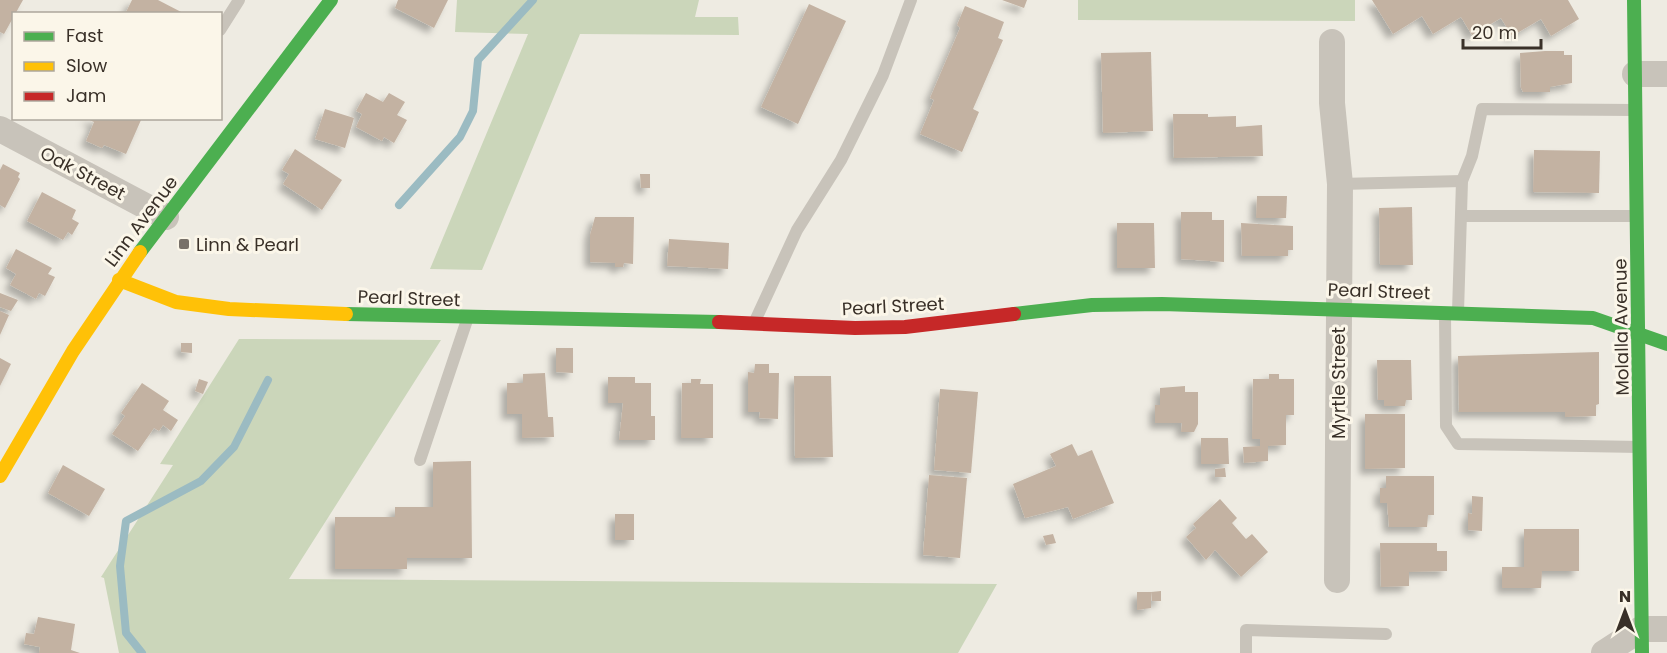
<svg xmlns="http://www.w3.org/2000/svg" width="1667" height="653" font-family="Poppins,sans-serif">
<defs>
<filter id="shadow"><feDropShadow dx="-5.5" dy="5.5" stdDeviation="3" flood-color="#0004"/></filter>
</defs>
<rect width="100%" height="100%" fill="#eeebe2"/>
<!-- green -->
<g fill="#cbd6ba">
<path d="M457,0H699L695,17H738L739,35L580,34L482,270L430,269L528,34L455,32Z"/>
<path d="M1078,0H1355V21L1078,20Z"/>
<path d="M239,339L441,340L289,579L997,584L958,653H119L104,578L101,577L173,465L160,464Z"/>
</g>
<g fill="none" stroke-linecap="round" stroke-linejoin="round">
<!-- stream -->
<g stroke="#9bbbc2" stroke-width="8">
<path d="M399,205L460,137L473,111L478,60L533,0"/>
<path d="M142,653L126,633L120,566L126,521L201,481L234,447L268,380"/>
</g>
</g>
<!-- building -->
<g fill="#c3b2a2" filter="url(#shadow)">
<path d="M0,0H23L4,34L0,32Z"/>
<path d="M132,0H158L185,14H125Z"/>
<path d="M398,0H448L434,28L395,8Z"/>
<path d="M1002,0H1027L1024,8Z"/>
<path d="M1372,0H1568L1579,19L1551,36L1541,19L1512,36L1501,18L1472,35L1461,17L1433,34L1422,16L1393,34Z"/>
<path d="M809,4L846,21L798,124L761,107Z"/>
<path d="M965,6L1004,22L998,38L1003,40L973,109L979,112L962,152L920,134L934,100L930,98L960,28L957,25Z"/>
<path d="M1545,51H1564V55H1572V83L1550,87V92H1523L1521,88L1520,53Z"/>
<path d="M1151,52L1153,131L1103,133L1101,53Z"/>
<path d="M366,93L383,102L389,93L405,102L397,115L407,120L394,143L384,137L382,141L356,127L362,114L356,111Z"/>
<path d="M325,109L354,118L345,148L315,139Z"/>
<path d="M1173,114H1208V117L1236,116V127L1262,125L1263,156L1174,158Z"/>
<path d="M85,118H136L141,120L126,154L104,145L102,148L86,141L94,122Z"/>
<path d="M295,149L342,180L322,210L283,184L289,174L282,170Z"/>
<path d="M1534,150L1600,151L1599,193L1533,192Z"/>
<path d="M3,164L20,173L18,177L20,179L5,208L0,205V170Z"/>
<path d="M640,174H650V188H641Z"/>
<path d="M42,192L76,210L72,219L79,223L72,235L68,232L63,240L27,221Z"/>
<path d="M1257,196H1287L1286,218H1256Z"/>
<path d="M1412,207L1413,265H1380L1379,208Z"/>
<path d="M1181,212H1212V220H1224V262L1181,259Z"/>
<path d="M595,217H634L633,264L624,263L623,267H615V263L590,262V235Z"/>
<path d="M1117,223H1154L1155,268H1117Z"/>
<path d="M1241,223L1293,226V250H1288V256H1242Z"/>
<path d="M669,239L729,243L728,269L667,266Z"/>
<path d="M16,249L52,268L48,274L55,277L45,296L39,293L36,299L10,285L16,274L6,268Z"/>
<path d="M0,293L18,300L11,311L0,307Z"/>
<path d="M0,311L9,315L0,335Z"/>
<path d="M181,343H192V353L181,352Z"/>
<path d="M556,348H573V373L556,372Z"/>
<path d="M1599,352V404L1596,405V416L1565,417V412H1459L1458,356Z"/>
<path d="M0,358L11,364L0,386Z"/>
<path d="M1377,360H1411L1412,400H1406L1405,406H1384V400H1378Z"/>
<path d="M755,364H769V373H779L778,419L759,418L760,412H748V372L754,373Z"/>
<path d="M545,373L548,417H553L554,437L522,438V414H507V383H523V374Z"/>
<path d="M1269,374H1279V379H1294V415H1286V445L1268,446V461L1244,463L1243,447L1260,446V439H1252L1253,379H1269Z"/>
<path d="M794,376H831L833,457L795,458Z"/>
<path d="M608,377H635V383H651V416H655V440H619L623,403H608Z"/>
<path d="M199,379L208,382L203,394L195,391Z"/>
<path d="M691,379H701L700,384H713V438H681L682,383H691Z"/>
<path d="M142,383L169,401L163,410L178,420L171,431L163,425L159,431L154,428L138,451L112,434L125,416L121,413Z"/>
<path d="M1185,386V392H1198V424L1194,432H1181L1182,423H1155V405H1160V388Z"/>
<path d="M940,389L978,392L971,473L934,470Z"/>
<path d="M1365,414H1405V468L1365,469Z"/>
<path d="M1201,438H1228L1229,464H1201Z"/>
<path d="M1072,444L1078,456L1092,450L1114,503L1073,519L1068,507L1025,518L1013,484L1056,466L1050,454Z"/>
<path d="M471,461L472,558H407V569H335V517H395V507H433V462Z"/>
<path d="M63,465L105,489L89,516L48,493Z"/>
<path d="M1225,468L1226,477H1215V469Z"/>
<path d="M929,475L967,478L960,558L923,555Z"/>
<path d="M1386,476H1434V515H1428L1427,527H1389L1387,503H1380V488H1386Z"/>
<path d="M1472,496L1483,497L1482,531L1468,530V513L1472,514Z"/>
<path d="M1220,499L1237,518L1232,523L1246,539L1252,534L1268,552L1241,577L1215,550L1206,560L1186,537L1196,528L1193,524Z"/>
<rect x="615" y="514" width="19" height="26"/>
<path d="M1524,529H1579V571H1542L1541,588H1502V567H1524Z"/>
<path d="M1053,534L1056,543L1046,545L1043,536Z"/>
<path d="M1380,543H1437V551H1447V571L1409,572V586L1381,587Z"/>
<path d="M1161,591V601H1152L1151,592Z"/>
<path d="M1137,592H1151V608L1137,610Z"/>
<path d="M38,617L75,624L71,650L80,653H39L40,647L24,644L26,633L34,634Z"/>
</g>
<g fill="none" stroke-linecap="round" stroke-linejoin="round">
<!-- lane -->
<g stroke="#c8c3ba" stroke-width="12">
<path d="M220,30L239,0"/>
<path d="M1340,184L1462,181"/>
<path d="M1461,216H1636"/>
<path d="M1458,312L1462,181L1472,156L1482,109L1635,110"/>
<path d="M1445,314L1446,426L1458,444L1640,447"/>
<path d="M755,321L797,230L841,160L883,75L911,0"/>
<path d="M420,460L467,320"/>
<path d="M1246,653V630L1386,634"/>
</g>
<!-- street -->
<g stroke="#c8c3ba" stroke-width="26">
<path d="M1332,42V103L1340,184L1337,580"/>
<path d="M1635,74H1667"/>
<path d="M0,129L166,217"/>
<path d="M1604,653L1641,629H1667"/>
</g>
<!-- fast -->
<g stroke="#4caf50" stroke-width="14">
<path d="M1634,0L1642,653"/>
<path d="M140,252L331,0"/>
<path d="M346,314L719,322"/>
<path d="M1014,314L1092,305L1162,304L1593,318L1667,344"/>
</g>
<!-- slow -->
<g stroke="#ffc107" stroke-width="14">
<path d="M119,280L176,302L229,309L346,314"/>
<path d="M0,476L73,351L140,252"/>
</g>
<!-- jam -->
<path stroke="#c62828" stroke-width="14" d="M719,322L855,328L905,327L1014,314"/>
</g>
<!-- markers -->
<rect fill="#787169" stroke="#fbf6e9" stroke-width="2" x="178" y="238" width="12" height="12" rx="3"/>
<g text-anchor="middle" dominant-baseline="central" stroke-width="6" stroke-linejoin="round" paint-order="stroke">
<!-- street labels -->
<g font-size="18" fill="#393028" stroke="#fbf6e9">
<text transform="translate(83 173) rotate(28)">Oak Street</text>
<text transform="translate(141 221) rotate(-53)">Linn Avenue</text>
<text transform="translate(1379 291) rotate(2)">Pearl Street</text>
<text transform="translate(409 298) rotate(2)">Pearl Street</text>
<text transform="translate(893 306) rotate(-3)">Pearl Street</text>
<text transform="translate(1621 327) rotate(-91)">Molalla Avenue</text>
<text transform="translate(1338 383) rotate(-90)">Myrtle Street</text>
</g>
<!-- poi labels -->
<g font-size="18" fill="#393028" stroke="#fbf6e9" text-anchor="start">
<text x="196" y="244">Linn &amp; Pearl</text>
</g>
</g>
<!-- legend -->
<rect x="12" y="12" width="210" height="108" fill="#fbf6e9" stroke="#ada79c" stroke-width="1.5"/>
<rect x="24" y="32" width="30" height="9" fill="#4caf50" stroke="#ada79c" stroke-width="1.5"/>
<text x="66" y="42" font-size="18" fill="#393028">Fast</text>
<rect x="24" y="62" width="30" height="9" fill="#ffc107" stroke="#ada79c" stroke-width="1.5"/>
<text x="66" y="72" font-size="18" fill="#393028">Slow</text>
<rect x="24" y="92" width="30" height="9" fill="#c62828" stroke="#ada79c" stroke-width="1.5"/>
<text x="66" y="102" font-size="18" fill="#393028">Jam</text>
<!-- north arrow -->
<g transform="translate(1625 611)" stroke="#fbf6e9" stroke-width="4.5" paint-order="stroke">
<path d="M0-4.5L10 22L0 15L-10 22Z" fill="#393028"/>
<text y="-9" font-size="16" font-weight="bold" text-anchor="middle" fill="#393028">N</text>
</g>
<!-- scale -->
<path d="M1463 39v9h78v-9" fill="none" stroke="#393028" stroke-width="3"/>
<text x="1472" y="39" font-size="18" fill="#393028" stroke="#fbf6e9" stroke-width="4.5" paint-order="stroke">20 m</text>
</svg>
